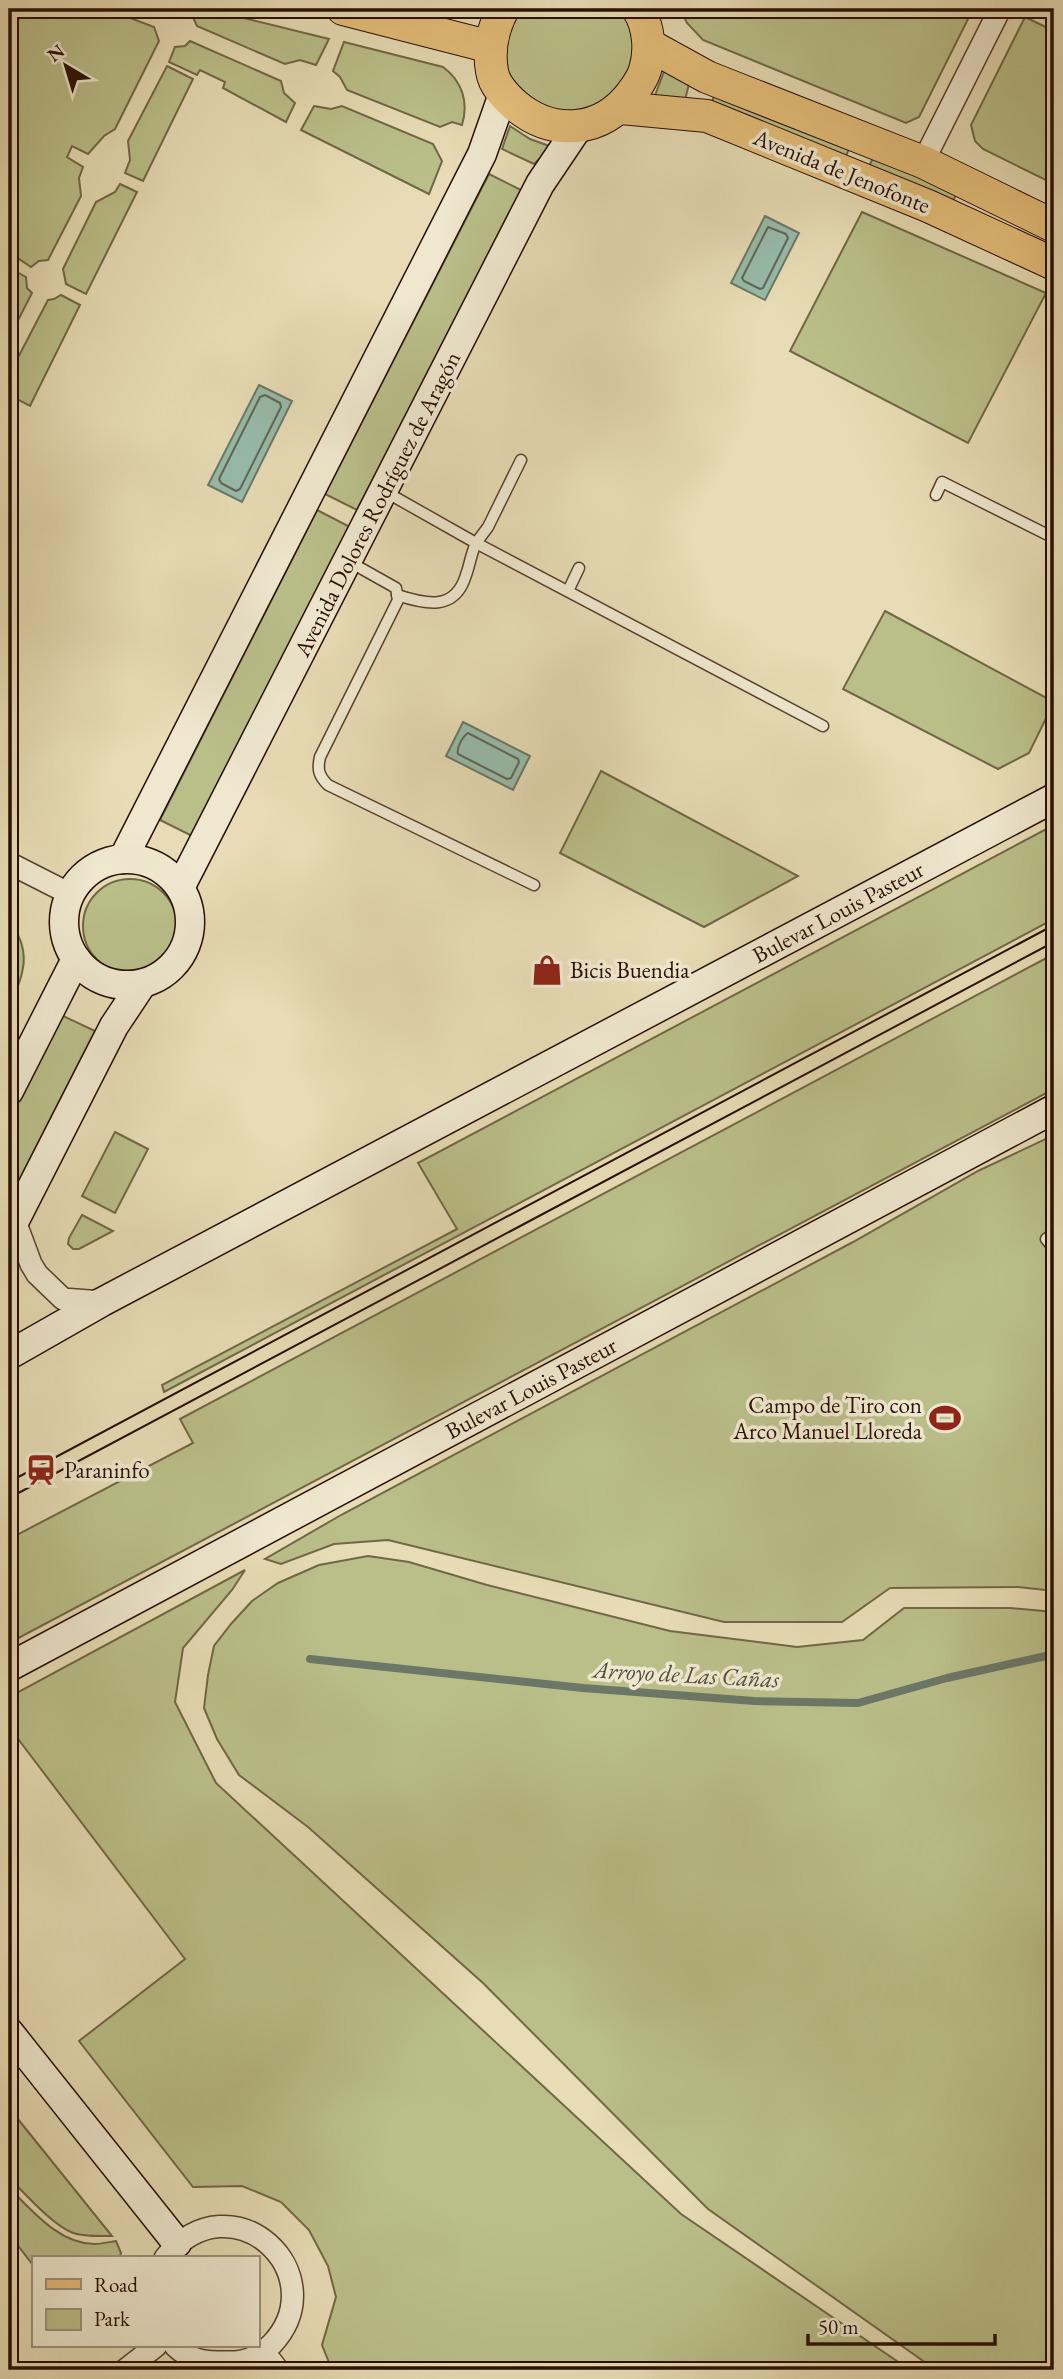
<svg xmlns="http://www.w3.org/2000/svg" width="1063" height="2379" font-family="'EB Garamond',serif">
<rect width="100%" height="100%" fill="#e7dcb5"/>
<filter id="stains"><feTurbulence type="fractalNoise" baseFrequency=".00286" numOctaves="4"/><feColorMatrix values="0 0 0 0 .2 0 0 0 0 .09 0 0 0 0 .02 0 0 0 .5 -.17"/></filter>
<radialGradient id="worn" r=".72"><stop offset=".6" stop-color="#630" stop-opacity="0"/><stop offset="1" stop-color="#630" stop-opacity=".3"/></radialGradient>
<!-- green -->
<g fill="#babf8a" stroke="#716746" stroke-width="2">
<path d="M9,9H107L154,27L159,41L115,129L104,136L88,154L72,146L67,157L83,167L79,178L81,196L48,260L39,261L31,267L16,257L10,268L26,277L27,288L32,293L9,338Z"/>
<path d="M194,9H207L329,39L316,65L300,60L285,64L197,26L191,13Z"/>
<path d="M520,9H620C643,37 633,57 625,88L573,118L526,101L507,73L504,56L511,23Z"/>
<path d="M680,9H973L919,117L906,123L703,40L687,23Z"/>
<path d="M1025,17L1054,31V184L983,149L975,141L971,125Z"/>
<path d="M190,41L281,81L284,93L295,103L286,122L223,88L225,82L200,70L197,75L169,62L175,47L185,46Z"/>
<path d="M344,42L443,67C462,81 469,102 462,125L452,122L440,127L347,90L340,77L333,71Z"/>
<path d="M167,66L193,79L143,181L125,173L130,160L128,141Z"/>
<path d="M665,69L689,84L685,100L654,98Z"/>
<path d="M715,94L850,146L846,156L711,104Z"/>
<path d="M314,106L331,109L342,106L433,144L442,161L429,194L301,130Z"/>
<path d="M510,126L530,139L552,147L534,164L502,149Z"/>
<path d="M874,156L957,191L953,202L869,166Z"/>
<path d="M489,174L521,190L357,510L325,494Z"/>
<path d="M120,184L137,192L86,294L66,284L63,269L96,202L115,192Z"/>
<path d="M862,212L1046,293L968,443L790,351Z"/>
<path d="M61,295L80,305L30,406L11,396L17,378L13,367L48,300L54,299Z"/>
<path d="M317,510L350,527L192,836L160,820Z"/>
<path d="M885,611L1054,702L1029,753L998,769L843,689Z"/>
<path d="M601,771L798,876L704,927L560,853Z"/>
<path d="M1054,825V919L164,1392L162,1385L457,1229L418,1163Z"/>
<circle cx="130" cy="926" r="47"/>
<path d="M9,921C33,951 24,975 9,1007Z"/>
<path d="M1054,954V1089L9,1643V1539L193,1443L180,1419Z"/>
<path d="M61,1015L95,1031L9,1200V1118Z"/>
<path d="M115,1132L148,1149L115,1213L82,1196Z"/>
<path d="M1054,1135V1591L1018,1587L890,1588L842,1622H724L388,1540L334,1544L281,1564L265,1559L341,1515L853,1242L978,1171Z"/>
<path d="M82,1215L113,1231L79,1249H73L68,1244L69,1238Z"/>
<path d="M368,1556L409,1562L487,1585L670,1631L797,1647L863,1640L904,1608H1010L1054,1612V2370H936L708,2209L483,1983L308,1827L239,1775L217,1739L204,1708L208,1675L214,1646L231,1624L252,1601L278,1583L319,1565Z"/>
<path d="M245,1570L232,1590L183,1648L175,1702L216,1783L681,2214L910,2370H332L322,2345L336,2297L328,2266L309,2230L281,2202L242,2186L193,2187L79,2041L185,1959L9,1727V1697Z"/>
<path d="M9,2108L112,2236C100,2236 85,2237 73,2233C51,2224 26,2194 9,2178Z"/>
<path d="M9,2188C32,2210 59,2244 94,2244C101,2244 109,2242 116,2241L121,2253L119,2258H33V2265L9,2234Z"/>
</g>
<!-- water -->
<g fill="#97bcab" stroke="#6b7767" stroke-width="2">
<path d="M765,216L799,233L765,300L731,283Z"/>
<path d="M259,385L292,401L242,502L208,485Z"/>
<path d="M463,722L530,756L513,790L446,756Z"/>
</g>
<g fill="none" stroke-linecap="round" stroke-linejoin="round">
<!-- shore -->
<g stroke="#606656" stroke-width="2">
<path d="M768,227L786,234L788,238L763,288L760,289L744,281L742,278Z"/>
<path d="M265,395L280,403L281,407L240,489L236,491L221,483L219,479L260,397Z"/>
<path d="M468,733L518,759L519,762L511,778L507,779L458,754C456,748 463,736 468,733Z"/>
</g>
<!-- stream -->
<path stroke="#6b7767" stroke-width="8" d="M310,1659L583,1688L754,1701L858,1703L947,1678L1046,1656L1054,1658"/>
<defs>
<g id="lane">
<path d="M384,491L476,543L488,527L521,460"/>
<path d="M936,495L942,482L1054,538"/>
<path d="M348,561L396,588L398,600L320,757C317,770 319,776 328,785L534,885"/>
<path d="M568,591L579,568"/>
<path d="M397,595C425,604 455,612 466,575C470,564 471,554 476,543L823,726"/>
<path d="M1054,1233L1046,1239L1054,1249"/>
</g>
<g id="street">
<path d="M923,162L1000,9"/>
<path d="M9,863L70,894"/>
<path d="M15,1221L31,1264L37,1274L63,1299L102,1302"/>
<path d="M165,2258C232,2175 337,2274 272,2344C261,2355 250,2361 235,2362C210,2362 194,2364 175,2346"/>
<path d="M264,2352L278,2370"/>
<path d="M125,2370L156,2346"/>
</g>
<g id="secondary">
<path d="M123,859L482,154L503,94"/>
<circle cx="127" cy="922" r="63"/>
<path d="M181,886L540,184L579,126"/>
<path d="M9,1091L76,959"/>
<path d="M9,1232L114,1026L142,984"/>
<path d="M9,1355L102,1302L1054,798"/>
<path d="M9,1667L1054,1109"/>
<path d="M9,2032L177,2243"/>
</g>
<g id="primary">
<path d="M343,9L491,47"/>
<path d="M503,9C493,28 488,49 492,71C494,85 505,96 515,105C553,137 602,133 632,93C637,86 642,80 645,70C651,51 649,26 638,9"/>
<path d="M649,45L707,77L923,162L1054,226"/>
<path d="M621,108L707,116L928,206L1054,264"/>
</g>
</defs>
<!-- lane casing -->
<use href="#lane" stroke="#58422e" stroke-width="13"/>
<!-- street casing -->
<use href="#street" stroke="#58422e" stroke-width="24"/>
<!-- secondary casing -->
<use href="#secondary" stroke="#280f01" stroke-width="31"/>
<!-- primary casing -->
<use href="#primary" stroke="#280f01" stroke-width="34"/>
<!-- lane -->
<use href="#lane" stroke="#efe8cf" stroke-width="10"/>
<!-- street -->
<use href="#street" stroke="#efe8cf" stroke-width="21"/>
<!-- secondary -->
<use href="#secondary" stroke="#efe8cf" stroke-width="28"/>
<!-- primary -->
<use href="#primary" stroke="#e4be7a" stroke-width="32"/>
<!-- tram -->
<g stroke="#280f01" stroke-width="2">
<path d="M9,1482L1054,925"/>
<path d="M9,1498L1054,942"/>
</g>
</g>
<!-- icons -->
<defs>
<symbol id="shop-bare" viewBox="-9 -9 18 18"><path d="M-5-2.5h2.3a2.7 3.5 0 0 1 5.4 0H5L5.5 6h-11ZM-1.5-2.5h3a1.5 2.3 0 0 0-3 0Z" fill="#8f2418" stroke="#efe8cf" stroke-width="2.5" paint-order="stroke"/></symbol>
<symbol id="stadium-bare" viewBox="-9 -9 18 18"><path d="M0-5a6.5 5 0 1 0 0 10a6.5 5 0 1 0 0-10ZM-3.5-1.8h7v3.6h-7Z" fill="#8f2418" stroke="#efe8cf" stroke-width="2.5" paint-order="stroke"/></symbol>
<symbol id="station-bare" viewBox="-9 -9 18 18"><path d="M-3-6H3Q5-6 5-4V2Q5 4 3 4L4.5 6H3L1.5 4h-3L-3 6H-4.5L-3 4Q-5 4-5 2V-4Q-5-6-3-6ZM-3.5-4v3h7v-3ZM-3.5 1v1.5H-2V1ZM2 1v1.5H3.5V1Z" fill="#8f2418" stroke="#efe8cf" stroke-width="2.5" paint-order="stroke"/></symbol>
</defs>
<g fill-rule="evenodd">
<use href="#shop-bare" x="525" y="948" width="44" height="44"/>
<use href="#stadium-bare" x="923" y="1396" width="44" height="44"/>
<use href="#station-bare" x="19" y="1448" width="44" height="44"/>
</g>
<g text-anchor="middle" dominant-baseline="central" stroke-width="7" stroke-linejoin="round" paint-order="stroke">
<!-- street labels -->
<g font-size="23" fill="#280f01" stroke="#efe8cf">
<text transform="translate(842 171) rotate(22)">Avenida de Jenofonte</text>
<text transform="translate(377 504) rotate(-63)">Avenida Dolores Rodríguez de Aragón</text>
<text transform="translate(838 912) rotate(-28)">Bulevar Louis Pasteur</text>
<text transform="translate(531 1388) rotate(-28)">Bulevar Louis Pasteur</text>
</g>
<!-- poi labels -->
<g font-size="23" fill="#280f01" stroke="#efe8cf" text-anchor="start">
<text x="570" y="970">Bicis Buendia</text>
<text x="922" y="1405" text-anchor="end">Campo de Tiro con<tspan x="922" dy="26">Arco Manuel Lloreda</tspan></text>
<text x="64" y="1470">Paraninfo</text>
</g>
<!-- water labels -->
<g font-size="24" font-style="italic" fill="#4f4c3c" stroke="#efe8cf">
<text transform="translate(686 1674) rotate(3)">Arroyo de Las Cañas</text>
</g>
</g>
<!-- margin -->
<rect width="1063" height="2379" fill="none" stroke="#e7dcb5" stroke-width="35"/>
<rect x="10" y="10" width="1042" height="2358" fill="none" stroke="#280f01" stroke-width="3.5"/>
<rect x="18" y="18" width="1028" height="2344" fill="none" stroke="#280f01" stroke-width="2"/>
<!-- legend -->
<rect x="32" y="2256" width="228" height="91" fill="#efe8cf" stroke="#9f917d" stroke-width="2"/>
<rect x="46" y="2279" width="35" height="10" fill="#e4be7a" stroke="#9f917d" stroke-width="2"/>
<text x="94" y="2292" font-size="21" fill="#280f01">Road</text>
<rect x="46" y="2309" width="35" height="21" fill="#babf8a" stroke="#9f917d" stroke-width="2"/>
<text x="94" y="2326" font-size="21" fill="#280f01">Park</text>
<!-- north arrow -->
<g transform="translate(66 66) rotate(322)" stroke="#efe8cf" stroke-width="5" paint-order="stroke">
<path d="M0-5L12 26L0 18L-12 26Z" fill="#280f01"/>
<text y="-10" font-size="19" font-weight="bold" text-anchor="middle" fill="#280f01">N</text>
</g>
<!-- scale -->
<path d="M808 2334v10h187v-10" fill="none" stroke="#280f01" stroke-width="3.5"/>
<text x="818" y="2334" font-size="21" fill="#280f01" stroke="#efe8cf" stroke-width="5" paint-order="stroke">50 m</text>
<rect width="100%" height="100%" filter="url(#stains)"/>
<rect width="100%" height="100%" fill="url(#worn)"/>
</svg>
